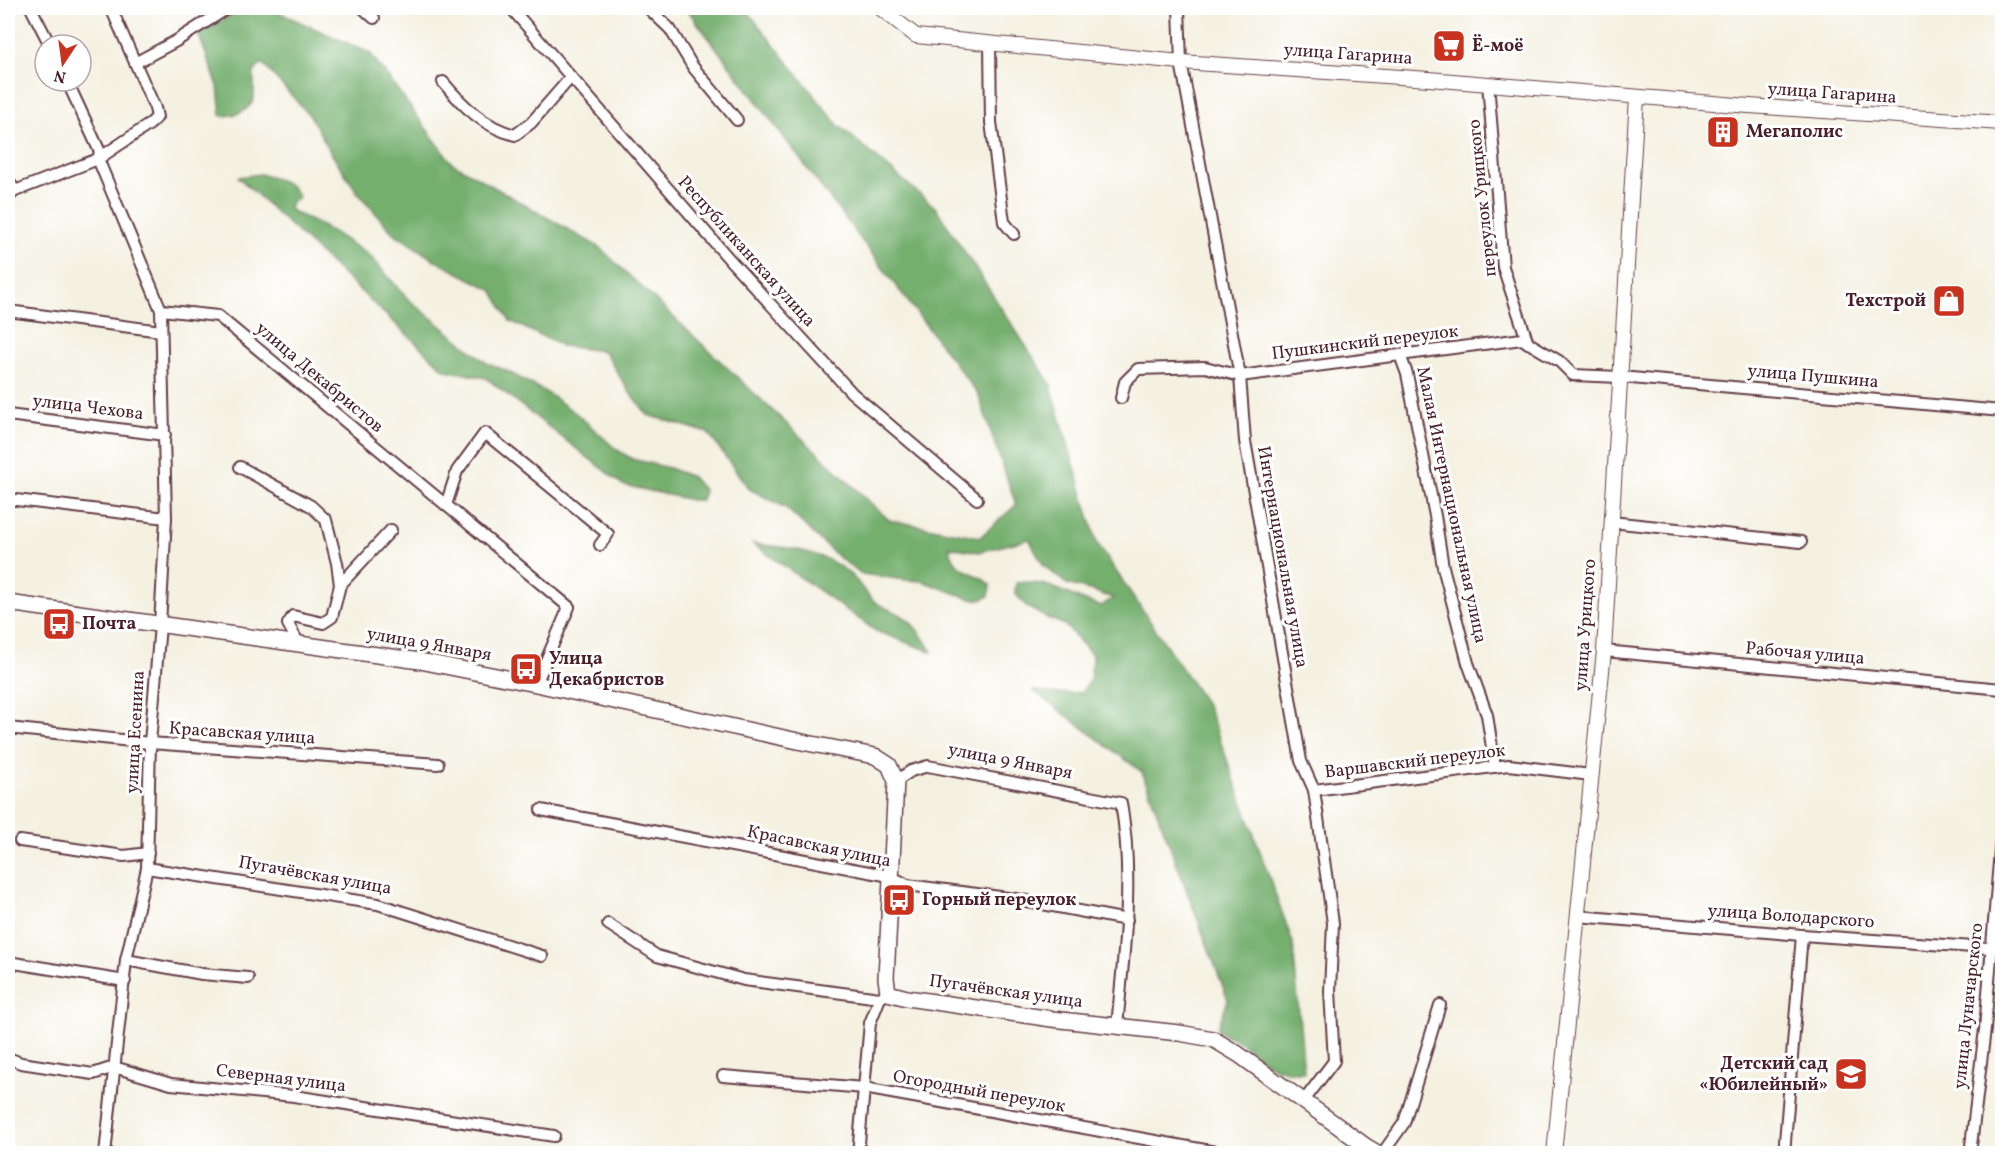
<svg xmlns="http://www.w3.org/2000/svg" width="2010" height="1161" font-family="Vollkorn,serif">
<rect width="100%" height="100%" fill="#fff"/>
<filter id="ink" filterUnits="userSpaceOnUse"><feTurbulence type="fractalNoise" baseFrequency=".0167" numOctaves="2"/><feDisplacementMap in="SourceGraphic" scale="12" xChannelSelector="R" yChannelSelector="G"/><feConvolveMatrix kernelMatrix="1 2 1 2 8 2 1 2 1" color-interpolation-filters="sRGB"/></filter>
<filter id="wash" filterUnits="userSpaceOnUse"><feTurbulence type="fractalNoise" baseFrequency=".008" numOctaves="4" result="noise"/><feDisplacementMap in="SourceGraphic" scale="24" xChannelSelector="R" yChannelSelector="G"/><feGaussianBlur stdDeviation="1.35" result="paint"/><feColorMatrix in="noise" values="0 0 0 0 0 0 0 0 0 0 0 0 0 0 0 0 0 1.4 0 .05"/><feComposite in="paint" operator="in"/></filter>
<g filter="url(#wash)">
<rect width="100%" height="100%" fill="#f4f1e1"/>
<!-- forest -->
<g fill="#74af6e" stroke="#5f674c" stroke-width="1.5">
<path d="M240,8H277L280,13L370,53L452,163L599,247L889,520L980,537L1016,505L978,394L686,8H745L837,124L936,208L1050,383L1097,543L1208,707L1293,943L1304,1072C1272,1073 1265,1061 1242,1044C1234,1038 1225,1035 1217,1030L1228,1000L1142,772L1032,690L1059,694L1082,692L1091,678L1092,655L1065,625L1043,616L1027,607L1015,593L1016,583C1050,578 1070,599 1101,606L1113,598L1090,590L1067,584L1044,566L1029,539L979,552L949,547C958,577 971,567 991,585L989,596L981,600L971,599L922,581L905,580L862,574L838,557L786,508L749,489L708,433L648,415L630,393L604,351L562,346L510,321L492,290L436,261L392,232L358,193L331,153L311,117L262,63L254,72C253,80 255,91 254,98C250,112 233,116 221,116L218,86L198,33L223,20Z"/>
<path d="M260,174C278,179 291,181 299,198L292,202L288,209L333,232L370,256L408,299L487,363L505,370L547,393L577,414L616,449L632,459L669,468L692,477L704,491L701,500H691L623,485L486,378L445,370L238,177Z"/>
<path d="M753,544C787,547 827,551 853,577C861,585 865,594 874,601C884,609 897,611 907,619C918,628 925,641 932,652L876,631Z"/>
</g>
</g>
<g filter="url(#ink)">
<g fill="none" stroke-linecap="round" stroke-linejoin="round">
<defs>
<g id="minor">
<path d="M31,8L50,45"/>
<path d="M363,8L374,18"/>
<path d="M511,8L730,260L852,393L977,499"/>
<path d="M648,8L670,29L693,67L737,120"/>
<path d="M1179,8L1181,62L1240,376L1245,441L1301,761L1314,790L1333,923L1330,991L1334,1061L1303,1102"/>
<path d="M990,43L991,122L1004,222L1014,234"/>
<path d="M135,63L176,41L228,8"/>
<path d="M67,81L100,152L98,159L161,310L166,518L160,625L150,743L147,868L126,960L105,1154"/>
<path d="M443,82C463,106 484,127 515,135L531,123L571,77"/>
<path d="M1488,83L1503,267L1528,343"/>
<path d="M8,180L15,191"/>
<path d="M8,197L15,191L98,159L150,124L157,117L155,108L111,8"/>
<path d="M161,310L218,316L569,607L536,684"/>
<path d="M8,311L161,331"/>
<path d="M1400,355L1407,374L1435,516L1443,567L1468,663L1487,715L1495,767"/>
<path d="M1121,398L1125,382L1138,369L1205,367L1240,376L1522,339L1559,361L1573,375L1620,377L2002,411"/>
<path d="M8,415L165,435"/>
<path d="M240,467L311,506L326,520L337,563L340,585L332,617L323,623L293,616L288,624L299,644"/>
<path d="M8,499L166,518"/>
<path d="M446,505L457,471L485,433L608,534L600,545"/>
<path d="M1611,522L1801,542"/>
<path d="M340,585L391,530"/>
<path d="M1604,651L2002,689"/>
<path d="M8,728L150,743L438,764"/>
<path d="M896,781L911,771L928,766L1121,803C1134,877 1124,952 1117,1026"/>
<path d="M1314,790L1509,765L1591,775"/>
<path d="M541,810L890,876L907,885L1016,899L1127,920"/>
<path d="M20,841L124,856L148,853"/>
<path d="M147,868L378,904L542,956"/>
<path d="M1577,916L1802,935L2002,949"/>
<path d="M608,924L657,956L744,980L880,998L888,993"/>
<path d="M126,960L202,974L248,978"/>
<path d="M8,962L125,981"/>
<path d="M8,1058L21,1063L93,1074L114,1067L171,1084L294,1096L554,1136"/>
<path d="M723,1076L864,1088L1227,1154"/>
<path d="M858,1154L870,1023L880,998"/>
<path d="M1382,1154L1404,1123L1440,1005"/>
<path d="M1784,1154L1802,935"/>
<path d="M1970,1154L1985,1029L2002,826"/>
</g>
<g id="tertiary">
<path d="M880,8L916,36L1181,62L1429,79L1749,106L2002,123"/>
<path d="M1554,1154L1604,651L1637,97"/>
</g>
<path id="secondary" d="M8,603L420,661L536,684L807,743L875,756L889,765L896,781L886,978L888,993L907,998L1052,1019L1179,1033L1213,1039L1238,1054L1367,1147L1379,1154"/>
</defs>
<!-- minor casing -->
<use href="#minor" stroke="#643e46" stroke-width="14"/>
<!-- tertiary casing -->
<use href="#tertiary" stroke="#643e46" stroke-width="16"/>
<!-- secondary casing -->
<use href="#secondary" stroke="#643e46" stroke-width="18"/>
<!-- minor -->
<use href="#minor" stroke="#fff" stroke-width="10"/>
<!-- tertiary -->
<use href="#tertiary" stroke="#fff" stroke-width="14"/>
<!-- secondary -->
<use href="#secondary" stroke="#fff" stroke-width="15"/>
</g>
</g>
<!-- icons -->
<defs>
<symbol id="supermarket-square" viewBox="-11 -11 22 22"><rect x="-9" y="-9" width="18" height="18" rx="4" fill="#c8321e" stroke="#fff"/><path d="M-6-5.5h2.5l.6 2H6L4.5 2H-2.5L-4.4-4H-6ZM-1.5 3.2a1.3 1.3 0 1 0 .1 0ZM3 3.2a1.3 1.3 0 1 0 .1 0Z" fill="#fff"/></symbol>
<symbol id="building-square" viewBox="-11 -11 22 22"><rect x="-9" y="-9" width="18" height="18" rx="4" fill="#c8321e" stroke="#fff"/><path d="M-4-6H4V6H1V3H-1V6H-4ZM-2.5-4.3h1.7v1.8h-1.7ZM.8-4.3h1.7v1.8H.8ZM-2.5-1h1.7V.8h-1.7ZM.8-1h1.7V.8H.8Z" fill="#fff"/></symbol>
<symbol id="shop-square" viewBox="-11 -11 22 22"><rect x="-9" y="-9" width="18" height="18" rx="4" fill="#c8321e" stroke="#fff"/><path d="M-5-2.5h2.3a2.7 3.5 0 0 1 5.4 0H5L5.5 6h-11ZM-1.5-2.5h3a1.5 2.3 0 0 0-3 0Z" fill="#fff"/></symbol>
<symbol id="bus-square" viewBox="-11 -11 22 22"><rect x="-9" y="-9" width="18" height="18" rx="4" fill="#c8321e" stroke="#fff"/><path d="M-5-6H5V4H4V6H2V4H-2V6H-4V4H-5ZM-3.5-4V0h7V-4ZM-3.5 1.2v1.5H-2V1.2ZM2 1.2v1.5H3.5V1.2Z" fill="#fff"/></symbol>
<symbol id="school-square" viewBox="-11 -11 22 22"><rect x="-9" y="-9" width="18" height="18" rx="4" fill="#c8321e" stroke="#fff"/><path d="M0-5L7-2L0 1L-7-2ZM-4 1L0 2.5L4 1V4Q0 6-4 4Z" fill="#fff"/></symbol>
</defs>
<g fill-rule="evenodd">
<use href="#supermarket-square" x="1430" y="27" width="38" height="38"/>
<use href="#building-square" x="1704" y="113" width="38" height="38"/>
<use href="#shop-square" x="1930" y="282" width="38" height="38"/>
<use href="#bus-square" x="40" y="605" width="38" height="38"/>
<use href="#bus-square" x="507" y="650" width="38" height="38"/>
<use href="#bus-square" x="880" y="881" width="38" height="38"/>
<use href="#school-square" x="1832" y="1055" width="38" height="38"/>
</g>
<g text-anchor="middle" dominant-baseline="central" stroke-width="6" stroke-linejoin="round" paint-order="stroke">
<!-- poi labels -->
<g font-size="18" font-weight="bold" fill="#4a1f2b" stroke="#fff" text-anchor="start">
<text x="1472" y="46">Ё-моё</text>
<text x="1746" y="132">Мегаполис</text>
<text x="1926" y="301" text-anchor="end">Техстрой</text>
<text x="82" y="624">Почта</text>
<text x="549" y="659">Улица<tspan x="549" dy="21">Декабристов</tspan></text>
<text x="922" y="900">Горный переулок</text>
<text x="1828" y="1064" text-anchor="end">Детский сад<tspan x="1828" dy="21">«Юбилейный»</tspan></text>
</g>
<!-- street labels -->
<g font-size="18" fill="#4a1f2b" stroke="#fff">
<text transform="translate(1348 55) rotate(4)">улица Гагарина</text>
<text transform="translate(1832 94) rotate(4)">улица Гагарина</text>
<text transform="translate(1483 198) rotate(-96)">переулок Урицкого</text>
<text transform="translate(746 252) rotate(48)">Республиканская улица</text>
<text transform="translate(1365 343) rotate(-7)">Пушкинский переулок</text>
<text transform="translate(1813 377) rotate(5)">улица Пушкина</text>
<text transform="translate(319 378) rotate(40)">улица Декабристов</text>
<text transform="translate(88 408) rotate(7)">улица Чехова</text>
<text transform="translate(1451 505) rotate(78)">Малая Интернациональная улица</text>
<text transform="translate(1282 557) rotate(80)">Интернациональная улица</text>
<text transform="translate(1586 625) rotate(-86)">улица Урицкого</text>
<text transform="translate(429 645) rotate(10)">улица 9 Января</text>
<text transform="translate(1805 654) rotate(5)">Рабочая улица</text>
<text transform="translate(136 732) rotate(-87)">улица Есенина</text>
<text transform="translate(242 734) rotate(4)">Красавская улица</text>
<text transform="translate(1010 762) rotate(11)">улица 9 Января</text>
<text transform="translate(1415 762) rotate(-7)">Варшавский переулок</text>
<text transform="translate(819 847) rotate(12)">Красавская улица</text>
<text transform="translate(315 876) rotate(10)">Пугачёвская улица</text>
<text transform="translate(1791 917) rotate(4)">улица Володарского</text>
<text transform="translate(1006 992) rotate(8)">Пугачёвская улица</text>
<text transform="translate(1969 1006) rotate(-84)">улица Луначарского</text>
<text transform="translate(281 1079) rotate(7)">Северная улица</text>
<text transform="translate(979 1092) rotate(10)">Огородный переулок</text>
</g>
</g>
<!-- margin -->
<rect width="2010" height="1161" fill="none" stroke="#fff" stroke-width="30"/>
<!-- north arrow -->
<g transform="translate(63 63) rotate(193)"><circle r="28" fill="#ffffff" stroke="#b7a5aa" stroke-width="1.5"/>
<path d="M0-4.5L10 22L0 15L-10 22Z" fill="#c8321e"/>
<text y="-9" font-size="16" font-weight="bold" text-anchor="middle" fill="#4a1f2b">N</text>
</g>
</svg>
